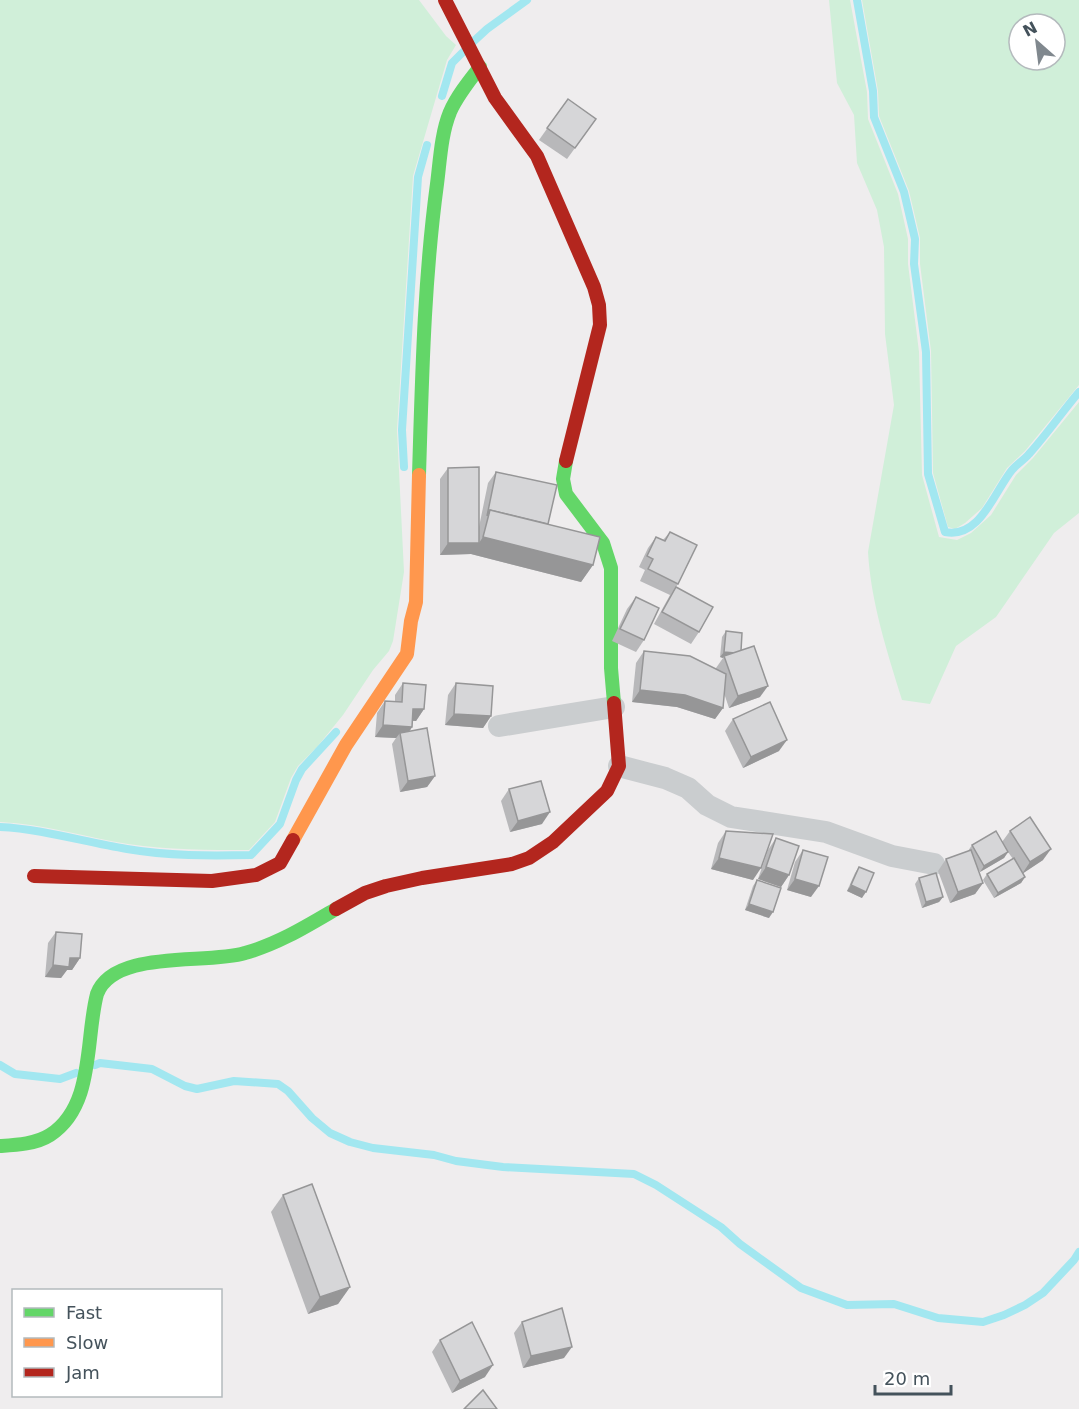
<svg xmlns="http://www.w3.org/2000/svg" width="1079" height="1409" font-family="'DejaVu Sans',sans-serif">
<rect width="100%" height="100%" fill="#efedee"/>
<!-- green -->
<g fill="#d0efd9" fill-rule="evenodd">
<path d="M0,0H419L446,36L456,45L447,60L413,176L397,430L404,572L393,641L389,651L373,670L343,715L317,747L298,766L291,778L275,822L249,850C208,850 169,850 128,844C85,837 44,824 0,822Z"/>
<path d="M829,0H850L867,92L868,119L898,194L908,239V264L919,352L922,475L939,537L957,540L971,533L991,515L1016,475L1033,458L1079,402V513L1054,533L996,617L956,646L930,704L902,700C887,651 871,603 868,552L894,405L885,334L884,247L877,210L857,163L854,115L837,83Z"/>
<path d="M862,0H1079V385L1025,451L1007,468L982,508L965,523L955,529L948,527L933,473L931,351L920,264V238L909,191L879,116L878,91ZM1019,24H1055V60H1019Z"/>
</g>
<g fill="none" stroke-linecap="round" stroke-linejoin="round">
<!-- stream -->
<g stroke="#a2e7f0" stroke-width="8">
<path d="M857,0L873,91L874,117L904,192L915,239L914,264L926,352L928,474L945,532C980,539 994,492 1012,470C1017,464 1024,460 1029,454C1047,434 1062,412 1079,392"/>
<path d="M474,41L487,29L527,0"/>
<path d="M442,96L452,63L463,52"/>
<path d="M404,467L402,430L418,177L427,145"/>
<path d="M0,827C43,829 84,842 127,849C168,856 209,856 251,855L280,824L296,780L302,769L336,732"/>
<path d="M0,1065L15,1074L60,1079L76,1073"/>
<path d="M95,1065L100,1063L152,1069L185,1086L197,1089L234,1081L278,1084L288,1091L312,1118L330,1133L350,1142L373,1148L434,1155L456,1161L503,1167L634,1174L656,1185L721,1227L740,1244L801,1288L847,1305L894,1304L938,1318L983,1322L1004,1315L1025,1305L1043,1293L1074,1260L1079,1252"/>
</g>
<!-- street -->
<g stroke="#cacdcf" stroke-width="22">
<path d="M499,726L614,707"/>
<path d="M619,766L665,778L688,788L707,805L731,817L826,832L892,856L934,864"/>
</g>
<!-- fast -->
<g stroke="#63d668" stroke-width="14">
<path d="M566,461L563,479L566,494L603,543L611,568V668L614,703"/>
<path d="M419,475C422,378 424,280 437,184C440,161 441,134 450,112C457,96 469,81 480,67"/>
<path d="M0,1146C16,1145 36,1144 50,1135C95,1106 85,1039 97,994C114,949 206,965 245,953C278,944 307,926 336,909"/>
</g>
<!-- slow -->
<path stroke="#ff974d" stroke-width="14" d="M293,840L346,745L407,654L411,621L416,602L419,475"/>
<!-- jam -->
<g stroke="#b3261e" stroke-width="14">
<path d="M445,0L495,98L537,156L594,287L599,305L600,325L566,461"/>
<path d="M34,876L212,881L256,875L280,863L293,840"/>
<path d="M336,909L365,893L386,886L422,878L512,864L529,858L553,842L607,791L619,766L614,703"/>
</g>
</g>
<!-- wall -->
<g fill="#b8b8ba">
<path d="M568,99L596,119L567,159L539,140Z"/>
<path d="M448,468L479,527L488,483L496,472L548,524L593,565L581,582L471,554L440,555V479Z"/>
<path d="M670,532L678,584L676,587L699,632L691,644L654,624L670,595L640,581L645,570L639,567L648,548L656,537L663,540Z"/>
<path d="M636,597L644,640L636,652L612,641L627,609Z"/>
<path d="M726,631L741,651L760,697L729,708L724,693L723,708L715,719L677,707L632,702L636,663L644,651L716,669V668L723,658L720,657L722,637Z"/>
<path d="M403,683L424,709L416,721H413L412,727L410,731L435,776L427,787L400,792L392,744L396,738L375,737L377,713L385,701L395,702V695Z"/>
<path d="M456,683L491,716L483,728L445,725L448,695Z"/>
<path d="M733,719L779,751L743,768L725,731Z"/>
<path d="M509,789L542,824L510,832L501,801Z"/>
<path d="M726,831L753,880L711,869L718,843Z"/>
<path d="M1010,831L1043,860L1023,873L1025,877L1021,883L994,898L983,880L987,874L1013,859L1008,852L1004,858L980,872L977,867L983,883L975,894L950,903L938,871L946,859L968,851L972,845L1002,842Z"/>
<path d="M776,838L789,875L781,887L758,879L768,850Z"/>
<path d="M803,850L811,897L787,890L795,862Z"/>
<path d="M859,867L862,898L847,891L855,873Z"/>
<path d="M919,878L943,897L939,902L922,908L915,884Z"/>
<path d="M757,880L769,918L745,910L753,886Z"/>
<path d="M56,932L80,958L72,970H67L61,978L45,977L48,943Z"/>
<path d="M283,1195L350,1287L338,1304L308,1314L271,1212Z"/>
<path d="M522,1322L564,1358L523,1368L514,1333Z"/>
<path d="M440,1340L485,1377L452,1393L432,1352Z"/>
</g>
<!-- shaded-wall -->
<g fill="#969697">
<path d="M483,537L593,565L581,582L471,554L440,555L448,543H479Z"/>
<path d="M724,652L740,653L724,656L723,658L720,657Z"/>
<path d="M768,686L760,697L729,708L738,696Z"/>
<path d="M640,690L685,695L723,708L715,719L677,707L632,702Z"/>
<path d="M413,709H424L416,721L405,720Z"/>
<path d="M454,714L491,716L483,728L445,725Z"/>
<path d="M383,725L412,727L404,739L400,733L396,738L375,737Z"/>
<path d="M787,740L779,751L743,768L751,757Z"/>
<path d="M435,776L427,787L400,792L408,781Z"/>
<path d="M550,812L542,824L510,832L518,821Z"/>
<path d="M1051,849L1043,860L1022,874L1030,862Z"/>
<path d="M1008,852L1004,858L980,872L984,866Z"/>
<path d="M719,858L761,868L753,880L711,869Z"/>
<path d="M766,867L789,875L781,887L758,879Z"/>
<path d="M1025,877L1021,883L994,898L998,893Z"/>
<path d="M795,879L819,886L811,897L787,890Z"/>
<path d="M983,883L975,894L950,903L958,892Z"/>
<path d="M851,885L866,892L862,898L847,891Z"/>
<path d="M943,897L939,902L922,908L926,902Z"/>
<path d="M749,904L773,912L769,918L745,910Z"/>
<path d="M70,958H80L72,970H67L61,978L45,977L53,965Z"/>
<path d="M350,1287L338,1304L308,1314L320,1297Z"/>
<path d="M572,1347L564,1358L523,1368L531,1356Z"/>
<path d="M493,1365L485,1377L452,1393L460,1381Z"/>
</g>
<!-- building -->
<g fill="#d6d6d8" stroke="#969697" stroke-width="1.5">
<path d="M568,99L596,119L575,148L547,128Z"/>
<path d="M479,467V543H448V468Z"/>
<path d="M496,472L557,485L548,524L490,510L487,516Z"/>
<path d="M490,510L600,537L593,565L483,537Z"/>
<path d="M670,532L697,545L678,584L648,569L653,559L647,556L656,537L665,541Z"/>
<path d="M676,587L713,607L699,632L662,612Z"/>
<path d="M636,597L659,608L644,640L620,629Z"/>
<path d="M726,631L742,633L741,651L735,653L724,652Z"/>
<path d="M754,646L768,686L738,696L724,656Z"/>
<path d="M644,651L690,656L726,674L723,708L685,695L640,690Z"/>
<path d="M403,683L426,685L424,709H413L412,727L383,725L385,701L402,702Z"/>
<path d="M456,683L493,686L491,716L454,714Z"/>
<path d="M770,702L787,740L751,757L733,719Z"/>
<path d="M427,728L435,776L408,781L400,733Z"/>
<path d="M541,781L550,812L518,821L509,789Z"/>
<path d="M1030,817L1051,849L1030,862L1010,831Z"/>
<path d="M726,831L773,834L761,868L719,858Z"/>
<path d="M996,831L1008,852L984,866L972,845Z"/>
<path d="M776,838L799,846L789,875L766,867Z"/>
<path d="M803,850L828,857L819,886L795,879Z"/>
<path d="M971,850L983,883L958,892L946,859Z"/>
<path d="M1014,858L1025,877L998,893L987,874Z"/>
<path d="M859,867L874,873L866,892L851,885Z"/>
<path d="M936,873L943,897L926,902L919,878Z"/>
<path d="M757,880L781,888L773,912L749,904Z"/>
<path d="M56,932L82,934L80,958H70L69,967L53,965Z"/>
<path d="M312,1184L350,1287L320,1297L283,1195Z"/>
<path d="M562,1308L572,1347L531,1356L522,1322Z"/>
<path d="M472,1322L493,1365L460,1381L440,1340Z"/>
<path d="M483,1390L497,1409H464Z"/>
</g>
<!-- legend -->
<rect x="12" y="1289" width="210" height="108" fill="#ffffff" stroke="#b4babd" stroke-width="1.5"/>
<rect x="24" y="1308" width="30" height="9" fill="#63d668" stroke="#b4babd" stroke-width="1.5"/>
<text x="66" y="1319" font-size="18" fill="#44525b">Fast</text>
<rect x="24" y="1338" width="30" height="9" fill="#ff974d" stroke="#b4babd" stroke-width="1.5"/>
<text x="66" y="1349" font-size="18" fill="#44525b">Slow</text>
<rect x="24" y="1368" width="30" height="9" fill="#b3261e" stroke="#b4babd" stroke-width="1.5"/>
<text x="66" y="1379" font-size="18" fill="#44525b">Jam</text>
<!-- north arrow -->
<g transform="translate(1037 42) rotate(332)"><circle r="28" fill="#ffffff" stroke="#b4babd" stroke-width="1.5"/>
<path d="M0-4.5L10 22L0 15L-10 22Z" fill="#80888e"/>
<text y="-9" font-size="16" font-weight="bold" text-anchor="middle" fill="#44525b">N</text>
</g>
<!-- scale -->
<path d="M875 1385v9h76v-9" fill="none" stroke="#44525b" stroke-width="3"/>
<text x="884" y="1385" font-size="18" fill="#44525b" stroke="#ffffff" stroke-width="4.5" paint-order="stroke">20 m</text>
</svg>
